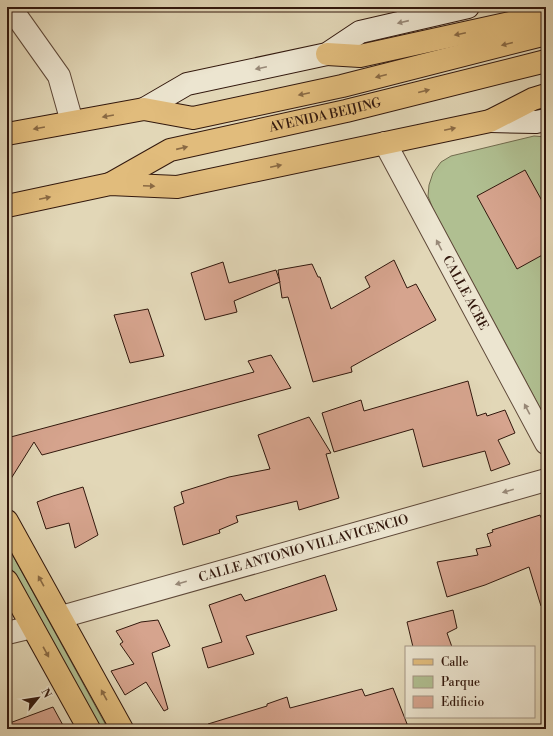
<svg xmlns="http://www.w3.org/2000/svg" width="553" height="736" font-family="'Libre Bodoni',serif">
<rect width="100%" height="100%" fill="#e2d7b7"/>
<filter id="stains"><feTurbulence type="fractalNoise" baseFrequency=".005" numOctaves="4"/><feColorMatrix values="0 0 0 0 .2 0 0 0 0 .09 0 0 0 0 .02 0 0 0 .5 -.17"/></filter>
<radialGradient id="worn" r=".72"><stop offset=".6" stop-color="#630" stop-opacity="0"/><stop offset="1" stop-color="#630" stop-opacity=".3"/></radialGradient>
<!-- green -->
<g fill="#b0bf91" stroke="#716c4f">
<path d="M534,136L546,137V419L433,209L428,196L429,185L433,173L441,162L451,156Z"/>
<path d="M7,545L108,729H100L7,561Z"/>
</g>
<!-- building -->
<g fill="#d6a48e" stroke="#32180d">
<path d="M525,170L546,208V253L517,269L477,196Z"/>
<path d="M394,260L407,288L416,284L436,320L351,367L352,372L313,382L288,297L282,298L278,270L312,264L318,277H320L331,309L370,287L365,277Z"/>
<path d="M223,262L229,283L276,270L280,282L234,301L237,312L205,320L191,273Z"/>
<path d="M148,309L164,356L130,363L114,315Z"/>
<path d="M271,355L291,388L42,455L34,442L7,485V438L254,372L248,361Z"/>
<path d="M468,381L477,416L486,413L487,416L505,410L515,433L498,440L510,464L491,471L485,451L423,467L413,429L334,452L322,413L361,400L364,411Z"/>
<path d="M309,417L331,453L326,454L339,498L299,510L297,501L236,516L238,522L219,530L220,533L183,545L174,507L184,503L181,492L229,477L270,469L258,435Z"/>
<path d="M83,487L98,535L75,548L69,523L46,529L37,502L53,496Z"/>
<path d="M540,515L546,529V605L541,606L529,567L485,585L447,597L437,562L478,555L476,549L491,546L487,534L493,532L492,530Z"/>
<path d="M325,575L337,610L246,636L254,654L208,668L202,648L222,642L209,605L241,594L245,601Z"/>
<path d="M453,610L457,628L447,633L452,647H413L407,622Z"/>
<path d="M158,620L170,646L152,653L168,709L164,711L146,682L125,695L111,671L134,664L120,644L123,642L116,631L141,622Z"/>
<path d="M393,688L409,729H208V724L267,706V704L287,697L290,708L362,689L365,696Z"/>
<path d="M53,707L65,729H7V724Z"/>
</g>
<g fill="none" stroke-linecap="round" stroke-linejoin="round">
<defs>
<g id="street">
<path d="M10,7L59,76L72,122"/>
<path id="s1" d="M385,143L546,443"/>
<path id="s2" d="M61,617L546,480"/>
<path d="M7,633L32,627"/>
</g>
<g id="secondary">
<path d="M144,109L187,84L327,54L360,32L468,7"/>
<path d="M490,121L536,122L546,120"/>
</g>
<g id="primary">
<path d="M327,54L360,56L546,15"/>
<path d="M7,134L144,109L193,118L342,86L546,34"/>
<path id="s3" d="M110,184L170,150L346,111L546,61"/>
<path d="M7,581L89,729"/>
</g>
<g id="highway">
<path d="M7,206L110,184L177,187L490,121L533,99L546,95"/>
<path d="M7,521L122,729"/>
</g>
</defs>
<!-- street casing -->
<use href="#street" stroke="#5e4838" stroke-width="24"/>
<!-- secondary casing -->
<use href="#secondary" stroke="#32180d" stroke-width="24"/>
<!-- primary casing -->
<use href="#primary" stroke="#32180d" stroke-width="24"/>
<!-- highway casing -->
<use href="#highway" stroke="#32180d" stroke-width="24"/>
<!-- street -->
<use href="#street" stroke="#ece5d0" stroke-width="22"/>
<!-- secondary -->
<use href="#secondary" stroke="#ece5d0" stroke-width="22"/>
<!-- primary -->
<use href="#primary" stroke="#e1bc7c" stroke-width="22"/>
<!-- highway -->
<use href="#highway" stroke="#e1bc7c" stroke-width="22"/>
</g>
<!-- one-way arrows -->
<defs><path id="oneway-solid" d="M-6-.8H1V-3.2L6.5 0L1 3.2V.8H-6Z"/></defs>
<g fill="#988978">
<use href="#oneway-solid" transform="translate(403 22) rotate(167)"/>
<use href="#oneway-solid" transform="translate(261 68) rotate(168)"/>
<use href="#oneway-solid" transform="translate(439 245) rotate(-118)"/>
<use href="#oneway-solid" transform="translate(527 409) rotate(-118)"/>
<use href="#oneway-solid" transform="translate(508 491) rotate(164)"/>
<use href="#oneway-solid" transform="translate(181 583) rotate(164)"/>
</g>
<g fill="#8a6a44">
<use href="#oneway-solid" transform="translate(460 34) rotate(168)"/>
<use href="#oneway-solid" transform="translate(507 44) rotate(166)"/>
<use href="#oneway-solid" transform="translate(381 76) rotate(166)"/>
<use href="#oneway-solid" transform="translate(424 91) rotate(-14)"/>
<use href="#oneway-solid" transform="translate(304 94) rotate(168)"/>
<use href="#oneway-solid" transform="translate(108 116) rotate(170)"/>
<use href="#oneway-solid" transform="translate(39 128) rotate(170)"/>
<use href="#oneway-solid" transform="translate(450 129) rotate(-12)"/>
<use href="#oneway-solid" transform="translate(182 148) rotate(-13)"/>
<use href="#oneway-solid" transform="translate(276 166) rotate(-12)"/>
<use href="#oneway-solid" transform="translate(149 186) rotate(3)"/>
<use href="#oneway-solid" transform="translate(45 198) rotate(-12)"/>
<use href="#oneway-solid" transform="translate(41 581) rotate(-119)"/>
<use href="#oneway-solid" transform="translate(46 652) rotate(61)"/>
<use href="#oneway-solid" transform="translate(104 695) rotate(-119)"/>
</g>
<g text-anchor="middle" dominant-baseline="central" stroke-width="3" stroke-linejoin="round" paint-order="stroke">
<!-- street labels -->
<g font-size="13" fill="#32180d" stroke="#ece5d0">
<text stroke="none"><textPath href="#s3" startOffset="228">AVENIDA BEIJING</textPath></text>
<text stroke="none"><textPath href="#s1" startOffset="170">CALLE ACRE</textPath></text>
<text stroke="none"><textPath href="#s2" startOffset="252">CALLE ANTONIO VILLAVICENCIO</textPath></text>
</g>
</g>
<!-- margin -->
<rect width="553" height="736" fill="none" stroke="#e2d7b7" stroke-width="24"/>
<rect x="8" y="8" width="537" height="720" fill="none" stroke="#32180d" stroke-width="2"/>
<rect x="12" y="12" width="529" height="712" fill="none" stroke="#32180d"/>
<!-- legend -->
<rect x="405" y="646" width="130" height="72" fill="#ece5d0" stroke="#a29382"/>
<rect x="413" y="659" width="20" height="6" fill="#e1bc7c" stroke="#a29382"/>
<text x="441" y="666" font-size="12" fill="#32180d">Calle</text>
<rect x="413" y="676" width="20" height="12" fill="#b0bf91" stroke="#a29382"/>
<text x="441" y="686" font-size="12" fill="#32180d">Parque</text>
<rect x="413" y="696" width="20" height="12" fill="#d6a48e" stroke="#a29382"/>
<text x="441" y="706" font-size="12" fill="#32180d">Edificio</text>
<!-- north arrow -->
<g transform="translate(38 698) rotate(60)" stroke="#ece5d0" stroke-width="3" paint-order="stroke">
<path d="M0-3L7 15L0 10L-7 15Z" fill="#32180d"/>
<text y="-6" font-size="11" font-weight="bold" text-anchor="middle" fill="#32180d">N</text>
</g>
<rect width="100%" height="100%" filter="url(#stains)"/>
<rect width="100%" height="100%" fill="url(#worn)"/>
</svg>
